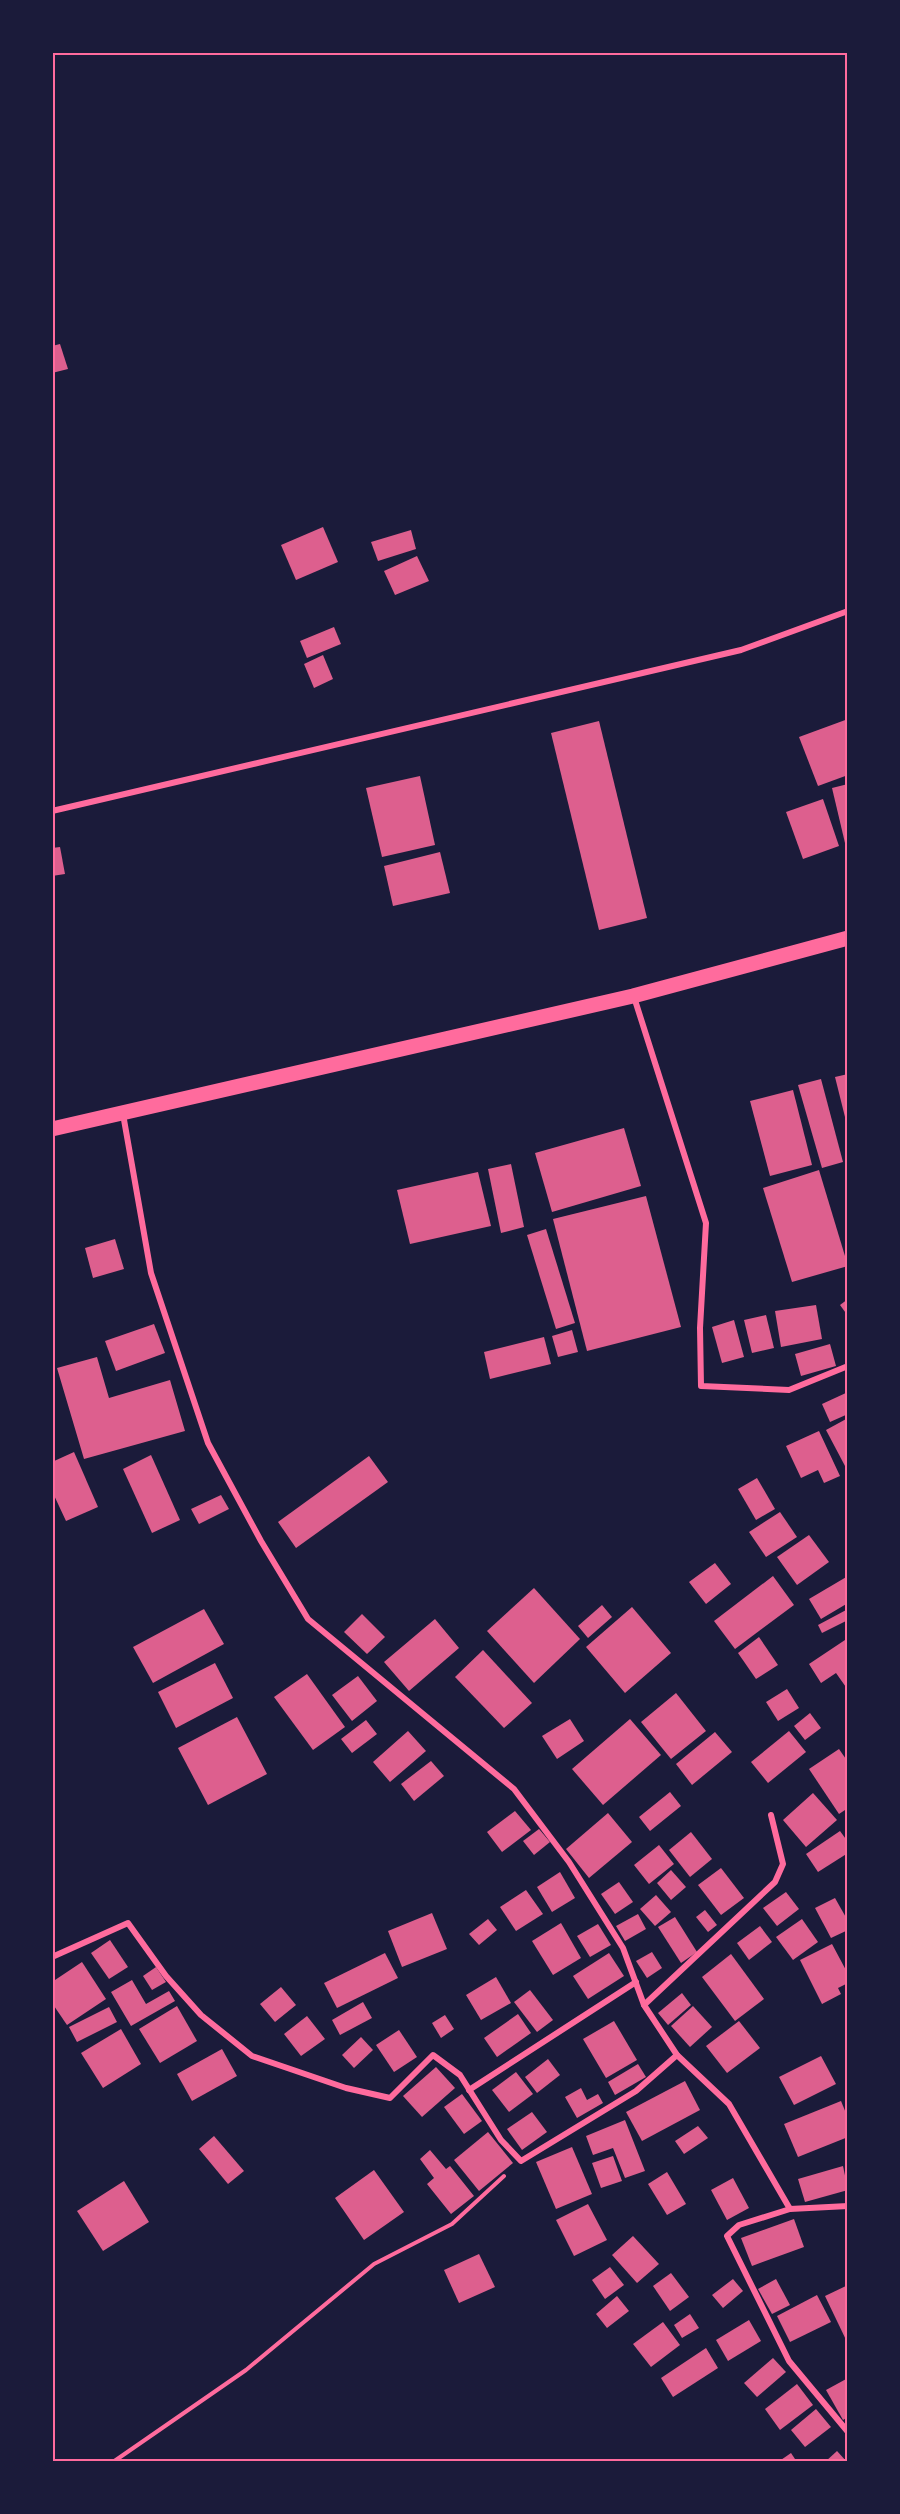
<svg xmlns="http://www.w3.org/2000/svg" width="900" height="2514" font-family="'Libre Baskerville',serif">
<rect width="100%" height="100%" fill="#1b1b3a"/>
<!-- building -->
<g fill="#dd5f8e">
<path d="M60,344L68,369L52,373V346Z"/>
<path d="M323,527L338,562L296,580L281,545Z"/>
<path d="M411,530L416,549L378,561L371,542Z"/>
<path d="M417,556L429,581L395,595L384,571Z"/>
<path d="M334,627L341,644L307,658L300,641Z"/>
<path d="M323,655L333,679L314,688L304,664Z"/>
<path d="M848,719V775L818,786L799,737Z"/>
<path d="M599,721L647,918L599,930L551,733Z"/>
<path d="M420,776L435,845L382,857L366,788Z"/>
<path d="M848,784V843H845L832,788Z"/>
<path d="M823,799L839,846L803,859L786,812Z"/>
<path d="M60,847L65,874L52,876V848Z"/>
<path d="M440,852L450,893L393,906L384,866Z"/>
<path d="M848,1074V1125H847L835,1077Z"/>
<path d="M821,1079L843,1162L822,1168L798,1085Z"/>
<path d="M793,1090L812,1165L770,1176L750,1101Z"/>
<path d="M624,1128L641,1186L552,1212L535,1153Z"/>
<path d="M511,1164L524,1227L501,1233L488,1169Z"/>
<path d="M819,1170L848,1266L792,1282L763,1188Z"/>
<path d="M478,1172L491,1226L410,1244L397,1190Z"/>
<path d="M646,1196L681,1327L587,1351L553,1219Z"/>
<path d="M546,1229L575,1323L556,1329L527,1235Z"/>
<path d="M115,1239L124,1269L93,1278L85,1248Z"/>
<path d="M848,1299V1316L840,1305Z"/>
<path d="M816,1305L822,1339L781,1347L775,1311Z"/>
<path d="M766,1315L774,1348L752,1353L744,1320Z"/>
<path d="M734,1320L744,1357L722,1363L712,1327Z"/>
<path d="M154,1324L165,1353L116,1371L105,1341Z"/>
<path d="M572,1330L578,1352L558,1357L552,1336Z"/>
<path d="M544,1337L551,1364L490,1379L484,1352Z"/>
<path d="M830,1344L836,1366L801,1376L795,1354Z"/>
<path d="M97,1357L109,1398L170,1380L185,1431L84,1459L57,1368Z"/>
<path d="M848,1392V1414L830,1422L822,1404Z"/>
<path d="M848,1418V1464L845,1466L826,1430Z"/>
<path d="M819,1431L840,1476L824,1483L818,1470L801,1478L786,1446Z"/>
<path d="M74,1452L98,1507L66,1521L52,1491V1462Z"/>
<path d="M151,1455L180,1520L152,1533L123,1469Z"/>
<path d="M369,1456L388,1482L296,1548L278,1522Z"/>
<path d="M757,1478L775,1509L756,1520L738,1489Z"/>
<path d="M221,1495L229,1509L199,1524L191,1509Z"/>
<path d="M780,1512L797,1537L766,1557L749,1532Z"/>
<path d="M809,1535L829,1562L797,1585L777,1557Z"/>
<path d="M715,1563L731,1584L706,1604L689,1582Z"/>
<path d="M773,1576L794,1605L735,1649L714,1621Z"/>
<path d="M848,1576V1603L821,1619L809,1599Z"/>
<path d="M534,1588L580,1639L534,1683L487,1631Z"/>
<path d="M602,1605L612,1617L588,1638L578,1626Z"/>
<path d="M632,1607L671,1653L625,1693L586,1647Z"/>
<path d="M204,1609L224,1644L153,1683L133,1647Z"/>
<path d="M848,1609V1620L822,1633L818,1625Z"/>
<path d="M362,1614L385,1637L367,1654L344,1632Z"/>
<path d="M435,1619L459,1648L409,1691L384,1662Z"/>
<path d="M759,1637L778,1665L756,1679L738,1653Z"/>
<path d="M848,1638V1690L836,1673L821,1683L809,1664Z"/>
<path d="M483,1650L532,1703L504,1728L455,1677Z"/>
<path d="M215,1663L233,1698L176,1728L158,1692Z"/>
<path d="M307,1674L345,1727L313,1750L274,1697Z"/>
<path d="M358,1676L377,1701L352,1721L332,1695Z"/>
<path d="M787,1689L799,1708L778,1721L766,1702Z"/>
<path d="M676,1693L706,1731L671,1759L641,1722Z"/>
<path d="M810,1713L821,1728L805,1740L794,1726Z"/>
<path d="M237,1717L267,1774L208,1805L178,1748Z"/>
<path d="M570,1719L584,1741L557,1759L542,1736Z"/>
<path d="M630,1719L661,1755L603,1805L572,1769Z"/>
<path d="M366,1720L377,1734L352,1753L341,1739Z"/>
<path d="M408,1731L426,1751L390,1782L373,1762Z"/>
<path d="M789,1731L806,1752L768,1783L751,1762Z"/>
<path d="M715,1732L732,1752L692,1785L676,1764Z"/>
<path d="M839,1749L848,1762V1808L839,1814L809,1769Z"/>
<path d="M431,1761L444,1776L414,1801L401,1784Z"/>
<path d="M670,1792L681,1806L650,1831L639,1817Z"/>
<path d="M813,1793L837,1820L806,1847L783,1820Z"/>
<path d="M515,1811L531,1830L502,1852L487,1832Z"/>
<path d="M608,1813L632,1842L589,1878L566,1849Z"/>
<path d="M539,1829L550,1842L534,1855L523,1841Z"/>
<path d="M840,1831L848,1842V1853L818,1872L806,1854Z"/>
<path d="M691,1832L712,1859L690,1877L669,1850Z"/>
<path d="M659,1845L674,1864L649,1884L634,1865Z"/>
<path d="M721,1868L744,1898L721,1915L698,1885Z"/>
<path d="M671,1870L686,1887L671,1900L657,1883Z"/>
<path d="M560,1872L575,1898L552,1912L537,1887Z"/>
<path d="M619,1882L633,1902L615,1914L601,1894Z"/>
<path d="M526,1890L543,1914L516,1931L500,1907Z"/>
<path d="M786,1892L799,1909L777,1926L763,1908Z"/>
<path d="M656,1895L671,1912L655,1926L640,1909Z"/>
<path d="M835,1898L848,1921V1930L831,1938L815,1908Z"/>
<path d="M705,1910L717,1925L708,1932L696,1917Z"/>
<path d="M432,1913L447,1949L402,1967L388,1931Z"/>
<path d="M638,1914L646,1929L625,1941L616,1926Z"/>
<path d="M675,1917L697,1952L681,1963L658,1927Z"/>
<path d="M488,1919L497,1930L479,1945L469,1934Z"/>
<path d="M802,1919L818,1942L793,1960L776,1937Z"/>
<path d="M561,1923L581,1958L553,1975L532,1941Z"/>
<path d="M598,1924L611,1945L590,1957L577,1936Z"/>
<path d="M760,1926L772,1942L749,1960L737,1943Z"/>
<path d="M110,1940L128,1967L109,1979L91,1953Z"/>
<path d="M832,1944L848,1974V1983L838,1988L841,1994L822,2004L800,1960Z"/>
<path d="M652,1952L662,1968L647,1978L636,1961Z"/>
<path d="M385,1953L398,1978L337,2008L324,1983Z"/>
<path d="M609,1953L624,1976L588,1999L573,1976Z"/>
<path d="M731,1954L764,1999L735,2021L702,1977Z"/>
<path d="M82,1962L106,1999L67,2025L52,2003V1982Z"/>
<path d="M156,1967L166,1982L152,1990L143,1976Z"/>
<path d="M496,1977L511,2003L481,2020L466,1995Z"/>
<path d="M132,1980L146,2004L169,1991L175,2001L131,2026L111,1992Z"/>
<path d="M281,1987L296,2005L275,2022L260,2004Z"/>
<path d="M530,1990L553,2020L537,2032L514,2002Z"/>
<path d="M682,1993L691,2005L668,2025L658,2013Z"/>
<path d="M363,2002L372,2018L340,2035L332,2020Z"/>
<path d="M177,2006L197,2041L160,2063L139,2029Z"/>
<path d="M693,2006L712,2027L690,2047L671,2026Z"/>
<path d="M109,2007L117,2022L77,2042L69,2027Z"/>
<path d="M518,2014L531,2033L497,2057L484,2038Z"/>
<path d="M445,2015L454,2029L441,2038L432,2023Z"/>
<path d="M307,2016L325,2039L301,2056L284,2034Z"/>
<path d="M614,2021L637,2060L606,2078L583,2039Z"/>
<path d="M739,2021L760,2048L727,2073L706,2046Z"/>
<path d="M121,2029L141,2064L103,2088L81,2053Z"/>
<path d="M399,2030L417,2057L394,2072L376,2045Z"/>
<path d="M361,2037L373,2050L354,2068L342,2055Z"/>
<path d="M222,2049L237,2076L192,2101L177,2074Z"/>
<path d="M821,2056L836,2084L794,2105L779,2077Z"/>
<path d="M548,2059L560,2075L537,2093L525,2077Z"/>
<path d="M638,2064L646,2077L615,2095L608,2082Z"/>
<path d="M436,2067L455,2088L422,2117L403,2096Z"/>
<path d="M516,2072L533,2094L509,2112L492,2090Z"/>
<path d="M685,2081L700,2110L642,2141L626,2112Z"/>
<path d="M581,2088L587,2100L598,2094L603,2103L577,2118L565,2097Z"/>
<path d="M462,2094L482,2121L464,2134L444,2107Z"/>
<path d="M841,2101L848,2118V2137L798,2157L784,2124Z"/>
<path d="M532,2112L547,2132L522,2150L507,2129Z"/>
<path d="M625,2120L645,2171L625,2178L613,2148L593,2155L586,2136Z"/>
<path d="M698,2126L708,2138L684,2154L675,2141Z"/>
<path d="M488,2132L513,2163L479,2191L454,2160Z"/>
<path d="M214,2136L244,2171L228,2184L199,2149Z"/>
<path d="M572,2147L592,2194L556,2209L536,2162Z"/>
<path d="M430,2150L446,2169L450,2166L474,2196L451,2214L427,2184L434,2178L420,2159Z"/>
<path d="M613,2156L622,2181L601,2188L592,2163Z"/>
<path d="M843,2166L848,2190L805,2202L798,2179Z"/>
<path d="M374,2170L404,2212L364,2240L335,2198Z"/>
<path d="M667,2172L686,2204L667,2215L648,2184Z"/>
<path d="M733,2178L749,2208L727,2220L711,2190Z"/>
<path d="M124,2181L149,2222L103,2251L77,2211Z"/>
<path d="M588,2204L607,2240L574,2256L556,2220Z"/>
<path d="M794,2219L804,2247L752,2266L741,2238Z"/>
<path d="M633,2236L659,2264L637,2283L612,2255Z"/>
<path d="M479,2254L495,2287L459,2303L444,2270Z"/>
<path d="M610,2267L624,2285L605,2299L592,2280Z"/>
<path d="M671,2273L689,2297L670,2311L653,2286Z"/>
<path d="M733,2279L743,2291L723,2308L712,2295Z"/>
<path d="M776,2279L790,2305L772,2314L758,2289Z"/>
<path d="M848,2285V2344L825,2296Z"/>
<path d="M817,2295L831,2322L790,2342L777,2316Z"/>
<path d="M617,2296L629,2311L607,2328L596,2314Z"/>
<path d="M690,2314L699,2328L682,2338L674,2325Z"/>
<path d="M749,2320L761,2341L728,2361L716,2340Z"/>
<path d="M663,2322L680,2345L651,2367L633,2344Z"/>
<path d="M706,2348L718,2368L673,2397L661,2378Z"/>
<path d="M773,2358L786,2372L757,2397L744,2383Z"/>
<path d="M848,2378V2417L843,2420L826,2390Z"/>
<path d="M797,2384L813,2405L780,2430L765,2409Z"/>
<path d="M816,2409L831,2427L805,2447L791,2430Z"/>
<path d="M837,2451L847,2462H825Z"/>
<path d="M791,2453L797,2462H778Z"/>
</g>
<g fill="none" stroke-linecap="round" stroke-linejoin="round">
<!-- path -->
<path stroke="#ff6b9d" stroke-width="4" d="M113,2462L246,2370L374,2264L452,2224L504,2176"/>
<!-- minor -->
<g stroke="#ff6b9d" stroke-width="6">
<path d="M52,811L741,650L848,611"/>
<path d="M634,997L706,1223L700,1328L701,1386L789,1390L848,1366"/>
<path d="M123,1114L151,1273L208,1443L261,1541L308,1619L514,1789L569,1862L623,1948L644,2005L677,2055L729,2104L790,2209L848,2206"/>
<path d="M52,1957L128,1923L166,1976L201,2015L252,2056L346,2088L390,2098L433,2055L460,2075L501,2140L521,2161L636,2091L677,2055"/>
<path d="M644,2005L775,1882L783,1864L771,1815"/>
<path d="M469,2090L636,1982"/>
<path d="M790,2209L739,2225L727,2236L789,2361L848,2432"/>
</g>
<!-- primary -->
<path stroke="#ff6b9d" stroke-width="15" d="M52,1129L633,996L848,938"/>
</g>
<!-- border -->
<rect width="900" height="2514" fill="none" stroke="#1b1b3a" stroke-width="108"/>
<rect x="54" y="54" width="792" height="2406" fill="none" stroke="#ff6b9d" stroke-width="2"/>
</svg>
